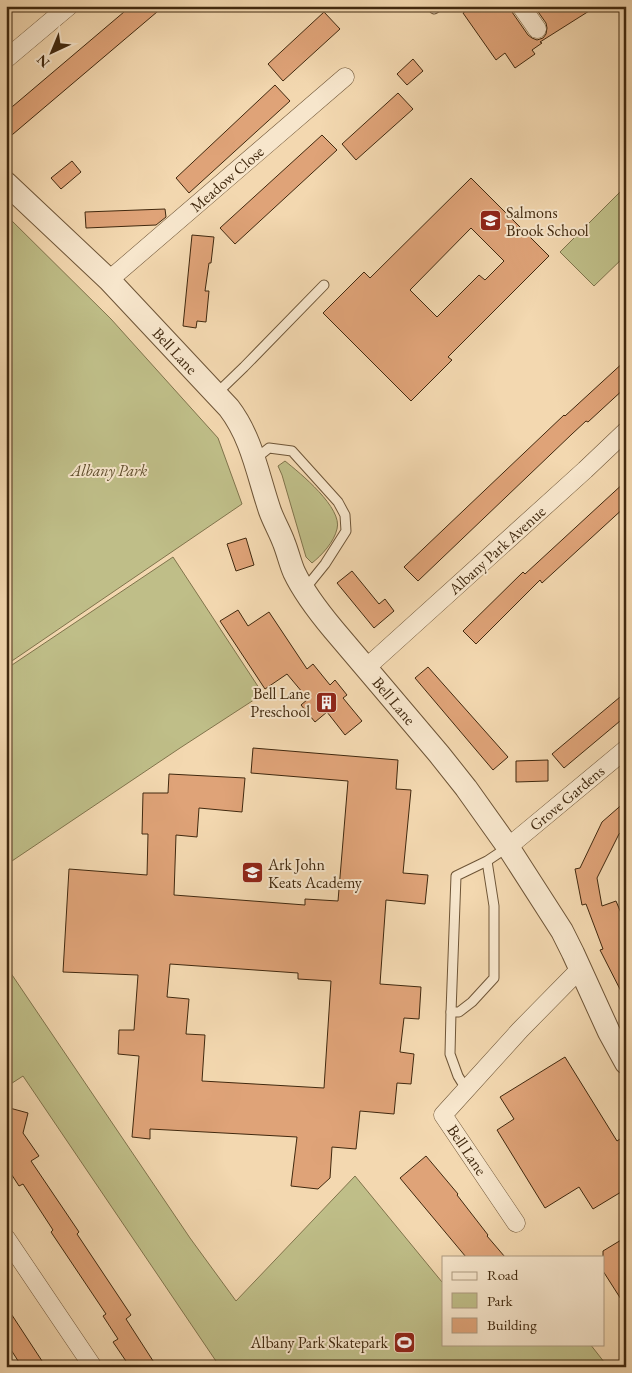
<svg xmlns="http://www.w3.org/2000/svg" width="632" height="1373" font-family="'EB Garamond',serif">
<rect width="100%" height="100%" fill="#f3d8b0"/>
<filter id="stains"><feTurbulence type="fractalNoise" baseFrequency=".004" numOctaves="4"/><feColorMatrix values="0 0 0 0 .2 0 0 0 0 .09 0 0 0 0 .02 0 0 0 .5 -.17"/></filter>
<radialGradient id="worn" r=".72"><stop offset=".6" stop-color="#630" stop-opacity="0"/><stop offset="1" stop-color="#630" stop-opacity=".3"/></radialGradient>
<!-- green -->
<g fill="#bfbe88" stroke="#80744c">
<path d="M626,186V255L594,286L560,252Z"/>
<path d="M6,215L111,319L218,438L242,504L6,665Z"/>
<path d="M285,461C300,473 343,508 337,529C334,542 322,555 312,563L306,557L282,475L278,466Z"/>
<path d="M173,557L263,694L180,748L6,865V669Z"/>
<path d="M6,966L190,1238L236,1301L355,1176L442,1282H443V1344H590L608,1367H220L23,1076L6,1087Z"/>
</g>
<!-- building -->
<g fill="#dfa378" stroke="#41290f" fill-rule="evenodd">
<path d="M131,6H164L6,140V112Z"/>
<path d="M473,6H510L512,12L528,35L532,38L537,40L543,38L546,34L547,28L546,23L534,6H597L540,42L542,43L532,50L535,54L515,68L505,53L496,60L463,13Z"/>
<path d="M324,12L340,29L283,81L268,64Z"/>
<path d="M413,59L423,71L407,85L397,74Z"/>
<path d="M275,85L290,101L189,193L176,178Z"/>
<path d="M398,93L413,109L356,160L342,144Z"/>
<path d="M322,135L337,150L235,244L220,228Z"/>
<path d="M72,161L81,172L61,189L51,178Z"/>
<path d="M471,178L549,256L448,357L452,360L411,401L323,313L364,272L370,278ZM471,228L504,261L485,280L479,275L437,317L410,290Z"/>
<path d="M165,209L166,217L156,225L86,228L85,212Z"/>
<path d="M192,235L214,237L211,263H209L205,291H209L206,322L197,321L196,328L183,326Z"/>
<path d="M626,360V387L588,422L586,421L572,434L418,581L404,567L564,415L565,416Z"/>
<path d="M626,481V506L542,583L540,580L476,644L463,631L523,572L525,574Z"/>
<path d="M246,538L254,565L236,571L227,544Z"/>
<path d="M352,571L379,604L385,599L394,611L374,628L337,583Z"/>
<path d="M238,610L248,626L269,612L307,669L313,664L330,685L335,680L347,695L343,698L362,721L345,735L327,712L315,722L301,705L308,699L287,674L265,689L220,621Z"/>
<path d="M428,667L508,757L493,770L415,678Z"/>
<path d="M626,692V716L564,768L552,754Z"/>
<path d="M253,748L398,760L396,789L411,790L403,873L428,875L425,904L386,900L380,984L421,987L419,1019L404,1018L400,1052L414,1054L411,1084L397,1083L394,1114L360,1111L356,1149L332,1147L330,1178L318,1189L291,1186L297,1137L150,1129V1139L132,1137L139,1056L118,1054L119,1030H134L138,975L63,972L69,869L147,875L148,834H142L143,793H168L169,774L245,778L242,812L199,808L197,837L176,835L174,895L305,905V899L338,901L348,781L251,773ZM170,964L298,973V979L331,981L324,1088L202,1081L205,1035L186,1034L189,999L167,997Z"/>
<path d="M548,760V781L516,782V761Z"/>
<path d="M626,801V828L619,834L597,878L602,906L616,901L626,925V1001L600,950L603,949L586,904L582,905L575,869L580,868L602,822Z"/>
<path d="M565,1057L617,1141L626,1135V1189L593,1209L579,1187L545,1208L497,1130L514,1119L500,1097Z"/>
<path d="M6,1107L28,1113L23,1133L39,1156L31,1161L79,1232L77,1234L131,1315L126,1319L157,1367H130L113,1342L118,1339L103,1316L106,1314L51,1232L53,1230L23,1184L19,1186L6,1166Z"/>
<path d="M426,1156L458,1194L457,1195L488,1235L487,1236L505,1257H466L400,1178Z"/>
<path d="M626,1237V1307L603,1271V1251Z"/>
<path d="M6,1306L46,1367H22L6,1342Z"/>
</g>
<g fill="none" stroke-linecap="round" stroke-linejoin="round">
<defs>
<g id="service">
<path d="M434,9L439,6"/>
<path d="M216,394L244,367L324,285"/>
<path d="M254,460L269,448L292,451L338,502L345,515L346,531L325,564L304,590"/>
<path d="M487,861L494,906V978L472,1002L459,1012H451L456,876L487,861L508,847"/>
<path d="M451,1012L450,1054L458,1076L466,1089"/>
</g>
<g id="minor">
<path d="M521,6L537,29"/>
<path d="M6,59L69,6"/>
<path d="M109,280L345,77"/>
<path d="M366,668L585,470L626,431"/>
<path d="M508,847L626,749"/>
<path d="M516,1223L443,1115L520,1030L580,969"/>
<path d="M6,1238L93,1367"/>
</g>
<path id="tertiary" d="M6,183L109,280L229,408C252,438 258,476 270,511C274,522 280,532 284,543C288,553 290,563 294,572C304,593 318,611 333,629L439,754L466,788L508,847L562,931L573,953L609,1032L626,1063"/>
</defs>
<!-- service casing -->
<use href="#service" stroke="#6e5537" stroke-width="11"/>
<!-- minor casing -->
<use href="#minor" stroke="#6e5537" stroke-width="19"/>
<!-- tertiary casing -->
<use href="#tertiary" stroke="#6e5537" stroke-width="24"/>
<!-- service -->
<use href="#service" stroke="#f7e6cc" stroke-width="9"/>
<!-- minor -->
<use href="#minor" stroke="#f7e6cc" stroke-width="18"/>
<!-- tertiary -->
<use href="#tertiary" stroke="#f7e6cc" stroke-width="22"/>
</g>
<!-- icons -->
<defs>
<symbol id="school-square" viewBox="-11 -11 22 22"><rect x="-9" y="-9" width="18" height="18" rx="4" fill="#8f2418" stroke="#f7e6cc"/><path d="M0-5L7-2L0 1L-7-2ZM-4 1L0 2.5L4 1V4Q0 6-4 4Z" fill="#fff"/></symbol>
<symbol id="building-square" viewBox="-11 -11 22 22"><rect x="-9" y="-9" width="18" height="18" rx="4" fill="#8f2418" stroke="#f7e6cc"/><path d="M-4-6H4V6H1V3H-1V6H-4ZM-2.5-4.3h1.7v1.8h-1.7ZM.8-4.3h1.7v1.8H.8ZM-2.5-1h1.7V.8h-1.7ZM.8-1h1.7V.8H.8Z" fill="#fff"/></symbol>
<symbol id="stadium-square" viewBox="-11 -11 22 22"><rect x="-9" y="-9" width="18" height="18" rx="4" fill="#8f2418" stroke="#f7e6cc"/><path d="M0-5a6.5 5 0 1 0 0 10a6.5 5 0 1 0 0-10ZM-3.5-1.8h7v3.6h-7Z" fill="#fff"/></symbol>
</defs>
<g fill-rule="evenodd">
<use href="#school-square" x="478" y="208" width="25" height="25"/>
<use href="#building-square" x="314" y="690" width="25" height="25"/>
<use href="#school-square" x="240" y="860" width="25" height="25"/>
<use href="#stadium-square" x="392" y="1330" width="25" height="25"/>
</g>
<g text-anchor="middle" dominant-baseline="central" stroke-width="4" stroke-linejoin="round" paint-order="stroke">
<!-- street labels -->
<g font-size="16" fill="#41290f" stroke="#f7e6cc">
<text transform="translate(227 179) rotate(-41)">Meadow Close</text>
<text transform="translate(175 351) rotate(47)">Bell Lane</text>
<text transform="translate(497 550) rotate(-42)">Albany Park Avenue</text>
<text transform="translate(394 701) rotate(50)">Bell Lane</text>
<text transform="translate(567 798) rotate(-40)">Grove Gardens</text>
<text transform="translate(467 1150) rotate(56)">Bell Lane</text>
</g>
<!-- poi labels -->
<g font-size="16" fill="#41290f" stroke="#f7e6cc" text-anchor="start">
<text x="506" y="212">Salmons<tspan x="506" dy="18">Brook School</tspan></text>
<text x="310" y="693" text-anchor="end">Bell Lane<tspan x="310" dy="18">Preschool</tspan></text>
<text x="268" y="864">Ark John<tspan x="268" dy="18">Keats Academy</tspan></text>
<text x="388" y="1342" text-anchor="end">Albany Park Skatepark</text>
</g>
<!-- park labels -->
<g font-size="16" font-style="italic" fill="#604e2d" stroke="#f7e6cc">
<text x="109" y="470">Albany Park</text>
</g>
</g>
<!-- margin -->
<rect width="632" height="1373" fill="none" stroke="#f3d8b0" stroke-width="25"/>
<rect x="8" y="8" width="617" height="1358" fill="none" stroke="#41290f" stroke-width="2.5"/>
<rect x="12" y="12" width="607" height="1348" fill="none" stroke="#41290f"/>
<!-- legend -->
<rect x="442" y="1256" width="162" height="90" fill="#f7e6cc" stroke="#ae9a80"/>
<rect x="452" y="1272" width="25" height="8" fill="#f7e6cc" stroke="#ae9a80"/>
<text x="487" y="1280" font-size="15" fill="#41290f">Road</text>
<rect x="452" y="1293" width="25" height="15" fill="#bfbe88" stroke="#ae9a80"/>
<text x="487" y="1306" font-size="15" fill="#41290f">Park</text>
<rect x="452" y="1318" width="25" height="15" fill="#dfa378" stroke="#ae9a80"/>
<text x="487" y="1330" font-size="15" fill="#41290f">Building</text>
<!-- north arrow -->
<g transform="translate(52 52) rotate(224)" stroke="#f7e6cc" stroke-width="4" paint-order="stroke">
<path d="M0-4L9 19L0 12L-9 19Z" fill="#41290f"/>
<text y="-8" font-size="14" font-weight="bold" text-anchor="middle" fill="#41290f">N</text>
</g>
<rect width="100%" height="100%" filter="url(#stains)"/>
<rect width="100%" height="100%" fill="url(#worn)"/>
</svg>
